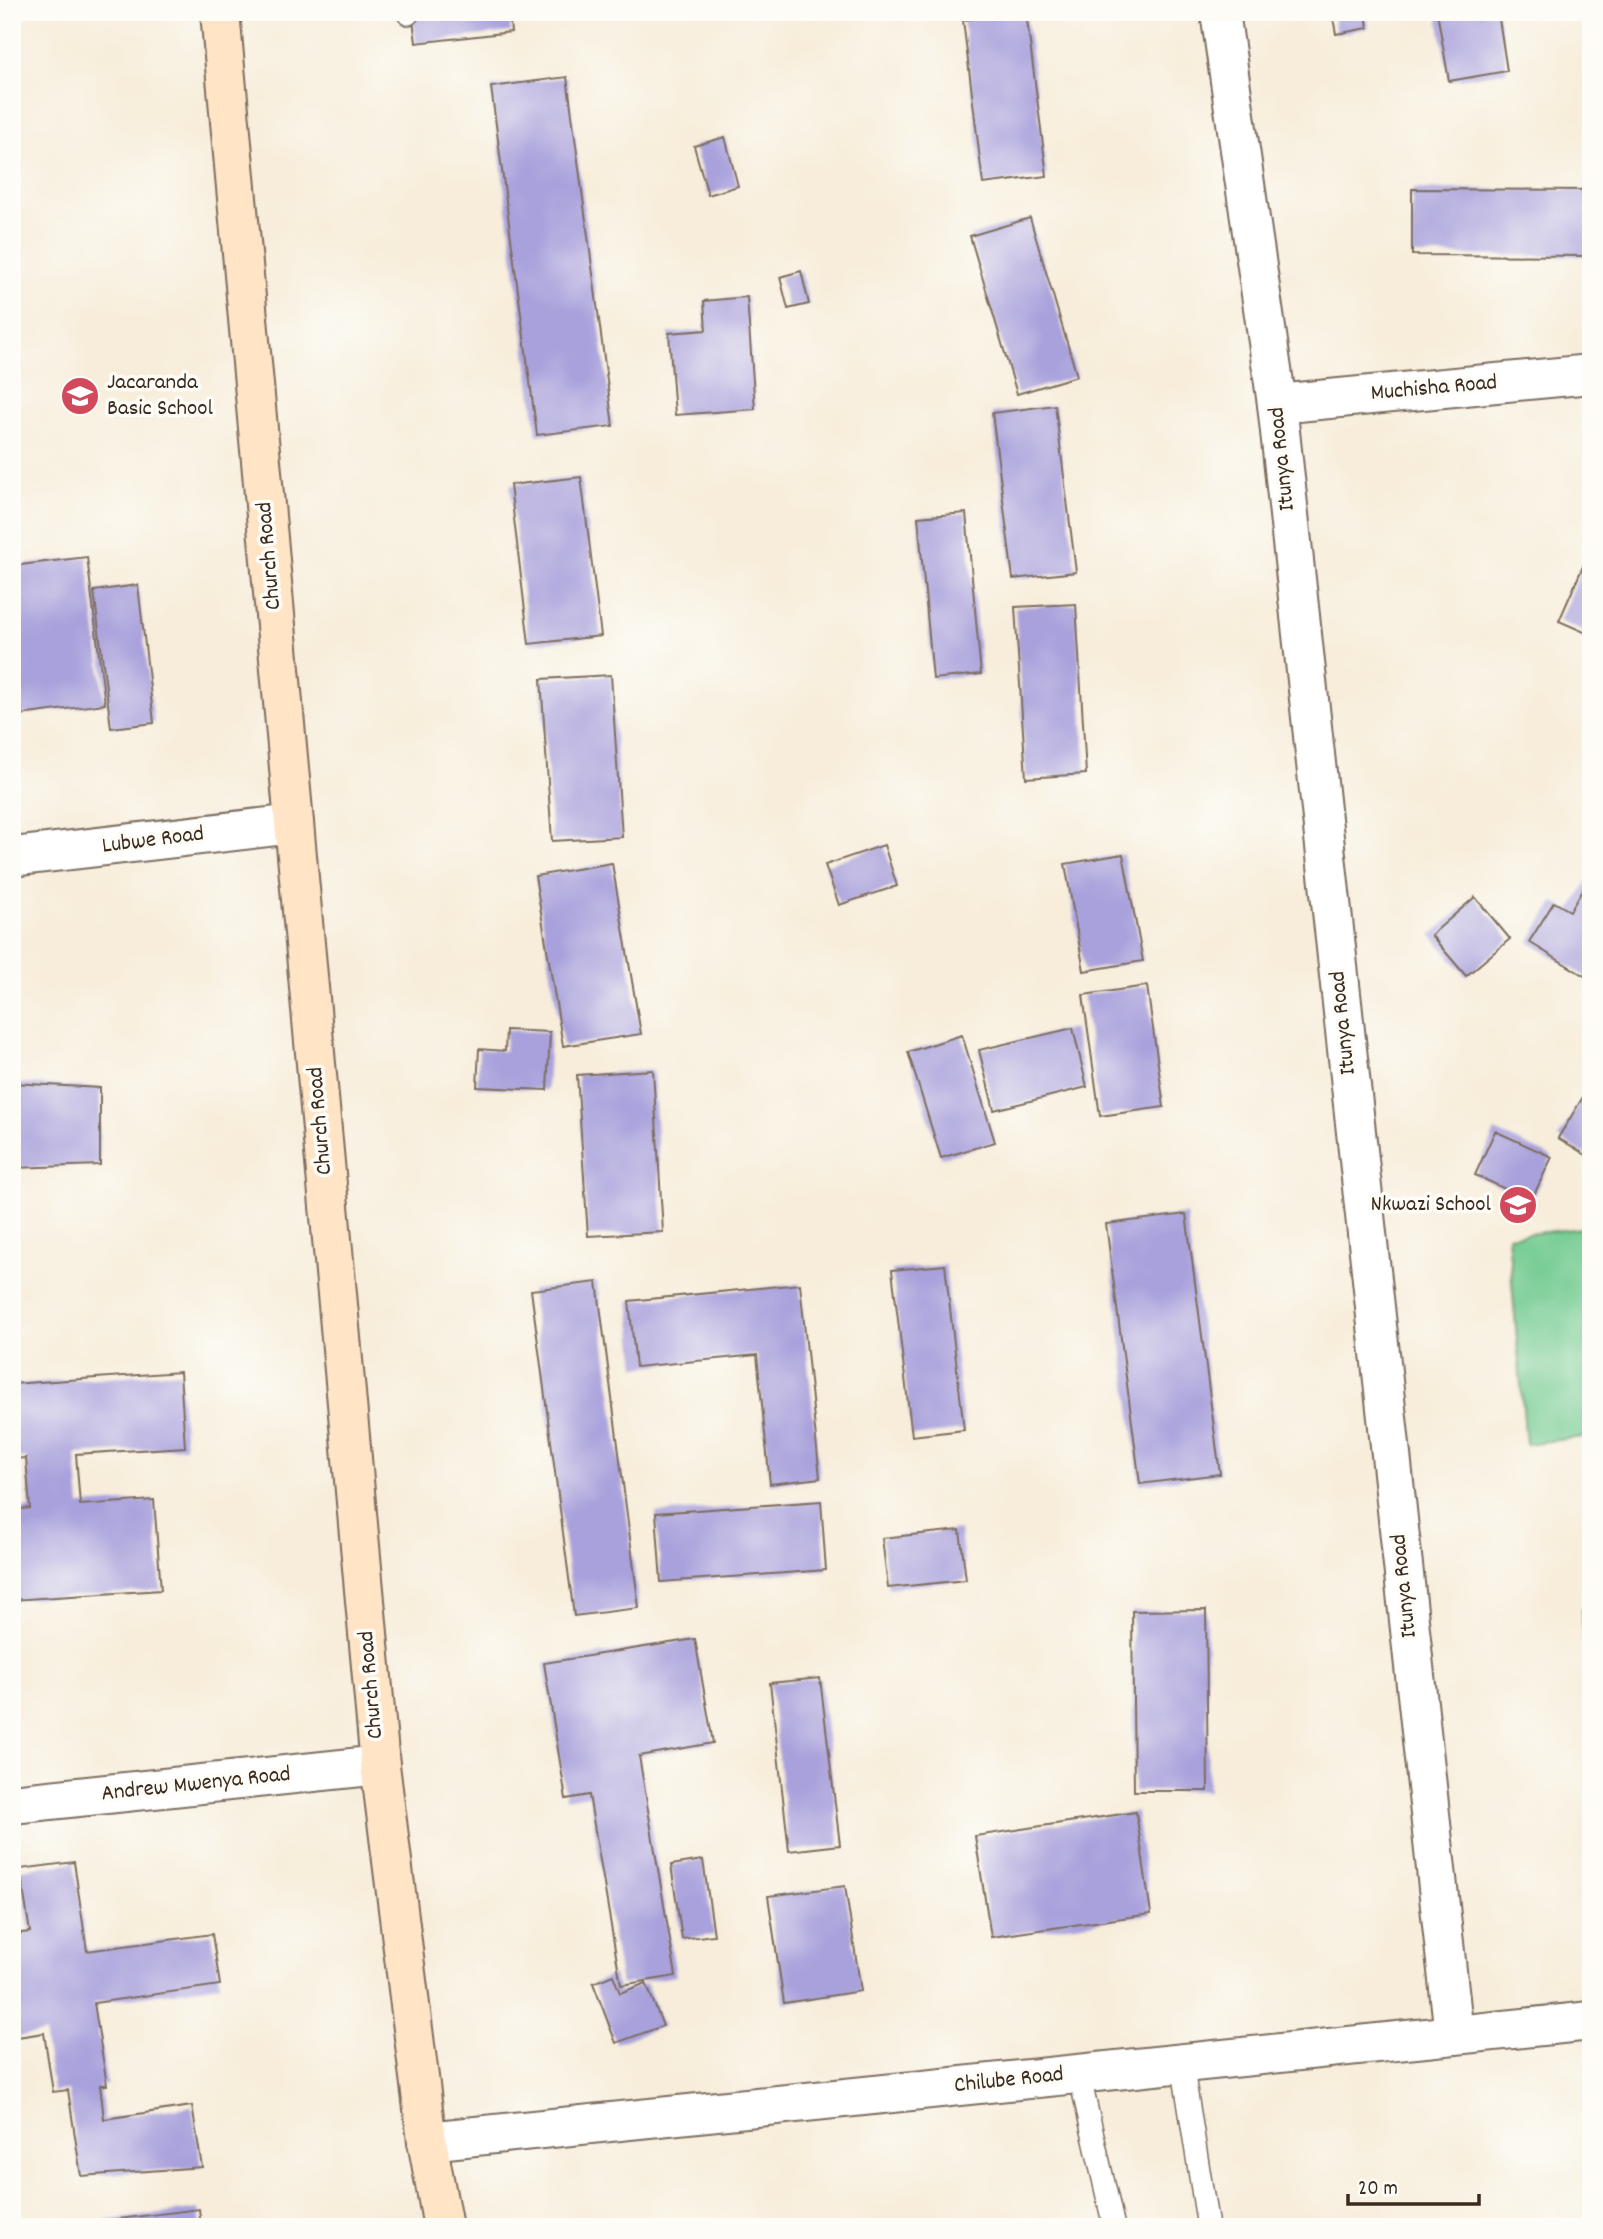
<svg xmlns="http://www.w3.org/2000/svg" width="1603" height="2239" font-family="Dekko,sans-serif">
<rect width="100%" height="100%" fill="#fdfcf7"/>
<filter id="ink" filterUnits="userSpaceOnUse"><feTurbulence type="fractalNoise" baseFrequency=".0143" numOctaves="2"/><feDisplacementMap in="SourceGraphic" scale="14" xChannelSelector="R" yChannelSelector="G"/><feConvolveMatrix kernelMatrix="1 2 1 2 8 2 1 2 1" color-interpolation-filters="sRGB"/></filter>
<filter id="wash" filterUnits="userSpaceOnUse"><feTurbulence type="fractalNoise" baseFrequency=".00686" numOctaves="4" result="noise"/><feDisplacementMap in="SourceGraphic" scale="28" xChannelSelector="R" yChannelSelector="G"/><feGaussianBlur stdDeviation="1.57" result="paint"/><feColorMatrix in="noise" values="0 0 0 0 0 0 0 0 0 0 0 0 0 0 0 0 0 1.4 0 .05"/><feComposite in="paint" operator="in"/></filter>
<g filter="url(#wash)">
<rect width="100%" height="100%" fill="#f7edda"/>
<!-- green -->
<path fill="#73cb91" stroke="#577a58" stroke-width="2" d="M1591,1227V1436L1526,1444L1508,1236Z"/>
<!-- water -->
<path fill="#68c3e5" stroke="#527682" stroke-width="2" d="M1591,1608V1683L1581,1610Z"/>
<g id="blocks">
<!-- building -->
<g fill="#a9a1dc">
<path d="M412,12H509L511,32L416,43Z"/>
<path d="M1026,12L1047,176L983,184L963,20Z"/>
<path d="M1332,12H1366L1368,28L1336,34Z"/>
<path d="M1437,12H1498L1507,71L1449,81Z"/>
<path d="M567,77L613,426L537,435L491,87Z"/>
<path d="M725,137L738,186L708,195L694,146Z"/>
<path d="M1412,189L1591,190V256L1412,255Z"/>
<path d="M1030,218L1077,376L1017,394L970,236Z"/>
<path d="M801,271L809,304L788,309L780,277Z"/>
<path d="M747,297L755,409L675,415L669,333L706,330L704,301Z"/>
<path d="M1055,405L1076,572L1013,579L992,413Z"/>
<path d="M581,477L601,636L529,644L510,485Z"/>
<path d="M966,513L981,674L933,679L918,517Z"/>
<path d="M1591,548V635L1559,621Z"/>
<path d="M87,557L105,704L12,716V566Z"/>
<path d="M138,585L154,723L111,728L94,591Z"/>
<path d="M1076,604L1086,774L1026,778L1015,607Z"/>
<path d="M611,675L622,837L552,841L541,679Z"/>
<path d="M884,845L897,886L839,905L825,865Z"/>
<path d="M1123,854L1143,961L1084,971L1065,864Z"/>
<path d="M612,863L641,1034L563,1046L535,876Z"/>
<path d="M1591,876V980L1529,942L1554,902L1570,911Z"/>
<path d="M1475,897L1510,939L1466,976L1431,935Z"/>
<path d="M1147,986L1164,1107L1100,1116L1083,995Z"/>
<path d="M1073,1028L1087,1087L994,1110L979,1050Z"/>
<path d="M506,1030L550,1032L547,1090L477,1087L479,1049L505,1051Z"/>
<path d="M962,1035L995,1142L941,1158L908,1052Z"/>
<path d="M653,1070L663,1232L588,1236L577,1075Z"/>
<path d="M12,1083L100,1088V1165L12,1168Z"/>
<path d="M1591,1084V1158L1558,1138Z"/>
<path d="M1495,1131L1552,1157L1531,1201L1475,1175Z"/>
<path d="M1186,1214L1220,1474L1140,1484L1106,1224Z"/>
<path d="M945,1265L964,1430L912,1436L892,1270Z"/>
<path d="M597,1282L639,1608L574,1616L531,1290Z"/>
<path d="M800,1284L820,1478L770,1484L757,1355L636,1367L629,1301Z"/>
<path d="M180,1372L185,1447L76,1454L80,1505L154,1500L161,1590L12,1600V1510L30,1508L26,1458L12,1459V1384Z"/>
<path d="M821,1501L826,1570L661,1582L656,1513Z"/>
<path d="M960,1530L966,1580L888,1588L882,1538Z"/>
<path d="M1206,1610L1208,1791H1134L1132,1611Z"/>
<path d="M695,1639L713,1743L639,1756L676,1976L621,1985L589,1795L566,1799L544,1663Z"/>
<path d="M820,1678L840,1845L789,1851L770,1683Z"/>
<path d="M1136,1812L1151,1914L991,1937L975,1836Z"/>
<path d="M703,1860L714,1935L682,1939L671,1865Z"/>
<path d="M74,1862L87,1951L212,1934L220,1985L94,2003L107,2085H100L104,2119L192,2106L202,2167L81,2176L68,2090L53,2092L44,2033L17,2037L12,2001V1934L30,1932L20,1869Z"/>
<path d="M845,1886L861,1991L784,2003L768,1896Z"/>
<path d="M613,1975L620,1993L646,1983L663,2026L616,2043L593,1983Z"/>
<path d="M199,2209L201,2227H71V2225Z"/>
</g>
</g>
</g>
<g filter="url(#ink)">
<use href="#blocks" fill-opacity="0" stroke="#7d6e60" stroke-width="2"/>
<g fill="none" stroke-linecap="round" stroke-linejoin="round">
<defs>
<g id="service">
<path d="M407,12L408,14"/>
<path d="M1182,2063L1208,2227"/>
<path d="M1079,2074L1114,2227"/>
</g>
<g id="minor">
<path d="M1220,12L1277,404L1454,2035"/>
<path d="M1277,404L1591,374"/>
<path d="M12,857L294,824"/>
<path d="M12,1804L380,1765"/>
<path d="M427,2141L1591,2021"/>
</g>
<path id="secondary" d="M220,12L380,1765L427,2141L443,2227"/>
</defs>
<!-- service casing -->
<use href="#service" stroke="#7d6e60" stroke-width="24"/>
<!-- minor casing -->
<use href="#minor" stroke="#7d6e60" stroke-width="42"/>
<!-- secondary casing -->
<use href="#secondary" stroke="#7d6e60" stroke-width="42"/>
<!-- service -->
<use href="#service" stroke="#fff" stroke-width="21"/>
<!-- minor -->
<use href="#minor" stroke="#fff" stroke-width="38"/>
<!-- secondary -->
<use href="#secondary" stroke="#ffe4c6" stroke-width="38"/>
</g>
</g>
<!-- icons -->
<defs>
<symbol id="school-disc" viewBox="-11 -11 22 22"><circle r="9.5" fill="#d1495b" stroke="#fdfcf7"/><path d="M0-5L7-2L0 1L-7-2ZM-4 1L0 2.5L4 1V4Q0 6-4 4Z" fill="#fff"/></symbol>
</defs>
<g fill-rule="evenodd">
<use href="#school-disc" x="58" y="374" width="44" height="44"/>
<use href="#school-disc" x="1496" y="1183" width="44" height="44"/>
</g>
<g text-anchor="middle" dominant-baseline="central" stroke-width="7" stroke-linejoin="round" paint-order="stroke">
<!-- poi labels -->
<g font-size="23" fill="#3b2a1e" stroke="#fdfcf7" text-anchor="start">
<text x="107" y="383">Jacaranda<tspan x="107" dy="26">Basic School</tspan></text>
<text x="1491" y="1205" text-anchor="end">Nkwazi School</text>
</g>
<!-- street labels -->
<g font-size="23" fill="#3b2a1e" stroke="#fdfcf7">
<text transform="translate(1434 389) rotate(-5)">Muchisha Road</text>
<text transform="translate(1283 459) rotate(-96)">Itunya Road</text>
<text transform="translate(270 556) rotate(-95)">Church Road</text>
<text transform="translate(153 841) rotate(-7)">Lubwe Road</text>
<text transform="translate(1344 1023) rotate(-96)">Itunya Road</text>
<text transform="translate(321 1121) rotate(-95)">Church Road</text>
<text transform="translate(1405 1586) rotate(-96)">Itunya Road</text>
<text transform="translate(372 1685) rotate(-95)">Church Road</text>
<text transform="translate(196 1785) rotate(-6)">Andrew Mwenya Road</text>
<text transform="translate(1009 2081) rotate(-6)">Chilube Road</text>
</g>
</g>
<!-- margin -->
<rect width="1603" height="2239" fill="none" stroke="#fdfcf7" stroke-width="42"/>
<!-- scale -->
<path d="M1348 2194v10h131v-10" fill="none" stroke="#3b2a1e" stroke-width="3.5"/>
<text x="1358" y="2194" font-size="21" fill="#3b2a1e" stroke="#fdfcf7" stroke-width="5" paint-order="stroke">20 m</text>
</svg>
